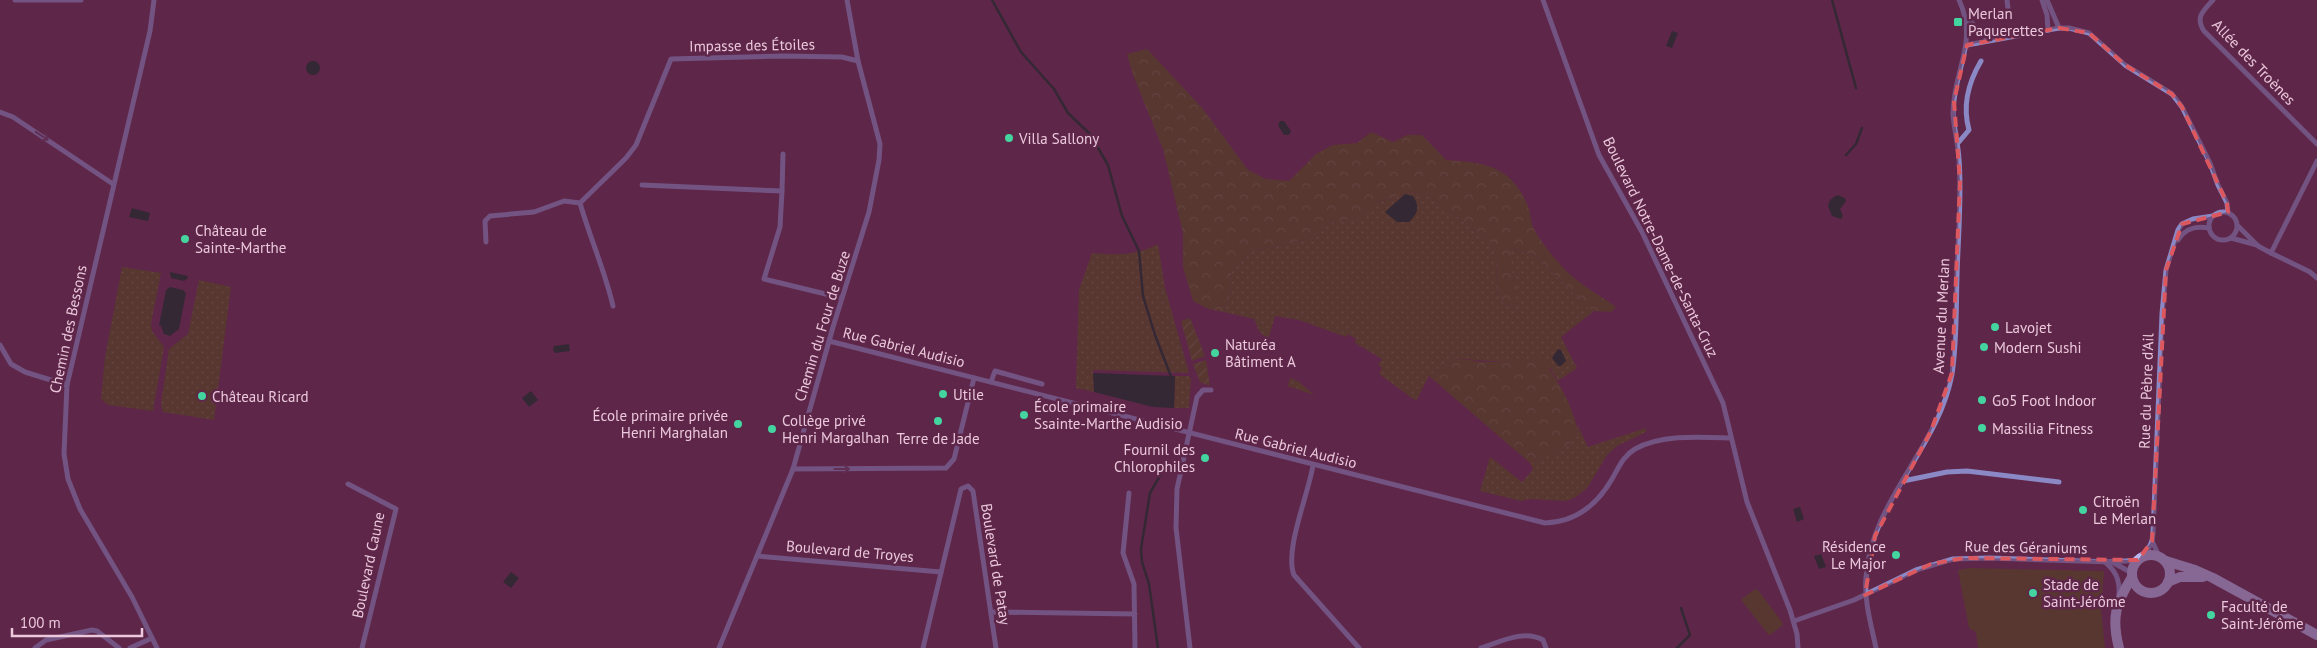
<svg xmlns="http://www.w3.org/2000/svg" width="2317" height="648" font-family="'PT Sans',sans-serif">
<defs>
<pattern id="grass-dots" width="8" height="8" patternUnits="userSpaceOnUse" patternTransform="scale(1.25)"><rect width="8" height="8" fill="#514c14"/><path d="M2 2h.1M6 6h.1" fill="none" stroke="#6a6436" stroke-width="1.8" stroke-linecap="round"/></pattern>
<pattern id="forest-crowns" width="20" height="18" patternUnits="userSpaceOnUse" patternTransform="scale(1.25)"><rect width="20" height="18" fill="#514c14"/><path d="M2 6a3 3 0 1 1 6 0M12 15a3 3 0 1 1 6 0" fill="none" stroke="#6a6436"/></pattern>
<pattern id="garden-furrows" width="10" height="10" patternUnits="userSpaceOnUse" patternTransform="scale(1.25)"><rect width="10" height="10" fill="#514c14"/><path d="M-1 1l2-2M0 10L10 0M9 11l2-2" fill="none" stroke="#6a6436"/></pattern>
</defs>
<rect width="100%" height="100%" fill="#5e2649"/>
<!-- grass -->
<g fill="url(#grass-dots)">
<path d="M1408,192L1427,194L1490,242L1497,254L1496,289L1504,304L1516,309V281L1511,270L1510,248L1536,257L1569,288L1581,302L1594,311L1561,337L1577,368L1558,381L1550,368C1518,361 1486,362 1454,358L1429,376L1416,401L1379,374L1382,368L1378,365L1382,359L1355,343L1356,339L1348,334L1346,337L1299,320L1275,316L1268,340L1259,331L1254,319L1224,312L1230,295L1232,268L1253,251L1307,239L1328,223L1358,218L1377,203Z"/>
<path d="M1158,244L1165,288L1189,373L1093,370L1094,392L1076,388L1079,290L1092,253C1118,255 1135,256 1158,244Z"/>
<path d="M122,267L161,273L151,324L152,331L164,347L153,411L108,405L101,399L105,357Z"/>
<path d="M199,280L231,287L214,420L163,412L161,404L169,349L188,334Z"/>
<path d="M1175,376H1189L1191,379L1189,408H1174Z"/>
<path d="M1290,378L1298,381L1314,395L1288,386Z"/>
<path d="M1577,424L1588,447L1646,428V432L1617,446L1607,455L1587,488L1576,497L1566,501L1529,499L1521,501L1480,491L1490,457L1522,482L1533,469L1530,463L1566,448L1578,434Z"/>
</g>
<!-- forest -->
<g fill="url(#forest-crowns)">
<path d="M1147,49L1203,109L1248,170L1266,179L1289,181L1316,154L1333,145L1357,143L1371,132L1393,142L1407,135H1422L1446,160C1484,162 1511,166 1527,204C1531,211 1530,222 1534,229C1540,241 1550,253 1559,263C1574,282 1597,293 1616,307L1611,312L1594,311L1581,303L1569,288L1536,257L1511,248V270L1516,281V309L1504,304L1496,289L1497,254L1490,242L1427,194L1408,192L1377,203L1358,218L1328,223L1307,239L1253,251L1232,268L1230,295L1224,312L1208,309L1193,301L1183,267V233L1163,149L1133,75L1127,54Z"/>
<path d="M1538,353C1554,374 1575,407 1578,434L1566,448L1530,463L1429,376L1454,358L1484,362H1525Z"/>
</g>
<!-- garden -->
<g fill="url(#garden-furrows)">
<path d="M1190,318L1205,356L1192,361L1181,321Z"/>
<path d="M1206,360L1210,386L1200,382L1193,364Z"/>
</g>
<!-- pitch -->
<g fill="#514c14">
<path d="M1969,568L2104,571L2101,610L2105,648H1978L1976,632L1969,628L1958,570Z"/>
<path d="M1755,589L1758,590L1782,622L1783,625L1770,635L1768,634L1742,601V599Z"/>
</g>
<!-- water -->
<g fill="#002a1b">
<path d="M1672,31L1678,33L1672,48L1666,46Z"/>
<circle cx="313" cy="68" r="7"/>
<path d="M1280,121H1284L1291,131L1289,135H1284L1278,125Z"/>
<path d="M1405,194L1413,196C1420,206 1418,214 1409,222H1397L1385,212Z"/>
<path d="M1837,195L1845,198L1846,201L1840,209L1843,216L1841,219L1832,216L1828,206L1830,200Z"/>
<path d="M132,208L150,213L148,221L129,217Z"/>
<path d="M170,272L188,276L187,279L184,281L171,278Z"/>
<path d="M170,287L183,290L186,293L179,329L170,336L164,334L161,326L159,325L166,290Z"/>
<path d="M569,344L570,351L555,353L553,350L554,346Z"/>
<path d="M1558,349L1561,350L1566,361L1561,366H1558L1552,358Z"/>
<path d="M1093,373L1175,376L1174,408L1153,407L1094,392Z"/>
<path d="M531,391L538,400L529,407L522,398Z"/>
<path d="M1800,507L1804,519L1797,522L1793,509Z"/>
<path d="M1821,554L1826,567L1819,569L1814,556Z"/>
<path d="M511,572L519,578L511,588L503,582Z"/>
</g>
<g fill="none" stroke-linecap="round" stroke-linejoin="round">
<!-- stream -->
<g stroke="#002a1b" stroke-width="2.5">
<path d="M992,0L1021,52L1054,89L1068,113L1090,134L1108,165L1122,216L1139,251L1143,296L1155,335L1172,379"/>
<path d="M1832,0L1856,88"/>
<path d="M1846,155L1856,144L1862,128"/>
<path d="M1158,648L1149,584L1142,562L1141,549L1150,493L1161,474"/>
<path d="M1677,648L1690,635L1681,608"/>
</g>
<!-- street -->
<g stroke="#8a89c5" stroke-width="5">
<path d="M15,0H81"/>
<path d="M154,0L150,31L67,385L64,454L68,479L80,509L132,597L157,648"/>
<path d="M1543,0L1599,155L1642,232L1723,403L1747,502L1790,610L1797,634L1798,648"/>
<path d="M2007,0L2008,9"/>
<path d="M2042,0L2047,15L2048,30"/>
<path d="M2047,0L2059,28"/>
<path d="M2213,0C2203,11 2195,17 2204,31L2317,144"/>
<path d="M1967,18L1986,38L1993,39"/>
<path d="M1967,45L2059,28H2069L2089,33L2125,65L2172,94L2182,107L2210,163L2218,185L2227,203L2228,212"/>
<path d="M0,112L13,117L113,184"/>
<path d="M1958,143L1969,130C1962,105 1968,83 1981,61"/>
<path d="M642,185L782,191L780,227L764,279L842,298"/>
<path d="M782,191L783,154"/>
<circle cx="2223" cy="226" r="14"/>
<path d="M2238,226L2258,246L2271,253L2317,161"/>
<path d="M2231,238L2257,245"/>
<path d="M2178,240C2186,228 2195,226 2209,228"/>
<path d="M486,242L485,221L490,216L534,212L564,201L580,203"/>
<path d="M2271,253L2310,272L2317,278"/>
<path d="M613,306C605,271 590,238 580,203L626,158L636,145L671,59L783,56L842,57L858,61"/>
<path d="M829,341L1545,523C1575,522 1597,505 1612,479C1619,467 1623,456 1635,449C1662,434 1701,437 1730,438"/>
<path d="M0,345L11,364L25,372L67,385"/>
<path d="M991,382L995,371L1042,384"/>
<path d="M1313,465C1309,493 1284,550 1294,575L1359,648"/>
<path d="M793,469L946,468L954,459L974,378"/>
<path d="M1903,481L1947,472L1967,471L2059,482"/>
<path d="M348,484L396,509L362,648"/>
<path d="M1129,493L1123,553L1134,584L1135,648"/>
<path d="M2152,541L2159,556"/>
<path d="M757,556L941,572"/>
<path d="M2145,556L2152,541L2153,534L2162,314L2166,270L2178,230L2182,224L2193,219L2213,216"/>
<path d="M2104,561C2115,570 2120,579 2119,594"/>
<path d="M2112,562L2132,573"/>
<path d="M991,612L1135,614"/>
<path d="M1794,621L1854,600L1916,570L1953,559L1989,558L2112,562L2138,560"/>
<path d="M35,648L46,640L92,630L97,631L119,648"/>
<path d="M130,648L152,638"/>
<path d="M719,648L793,469L833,327L869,212L879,160L880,144L858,61L847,0"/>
<path d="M923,648L961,489L968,486L973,491L996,648"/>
<path d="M1190,648L1176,528L1177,489L1197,397L1203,390H1211"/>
<path d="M1481,648C1500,642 1524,629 1543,640L1546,648"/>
<path d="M1876,648C1871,624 1864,601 1866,577C1871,501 1939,447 1952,374C1957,342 1956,308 1957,276C1958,237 1962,197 1959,159C1958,143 1954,129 1953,114C1953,70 1979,43 1959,0"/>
</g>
<!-- secondary -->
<g stroke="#b8b8f1" stroke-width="10">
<circle cx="2151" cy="574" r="19"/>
<path d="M2166,561L2195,570L2213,578L2317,635"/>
<path d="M2168,582L2180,577H2203"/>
<path d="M2119,648C2111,617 2116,603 2132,577"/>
</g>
</g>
<!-- one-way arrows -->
<defs><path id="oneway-shaft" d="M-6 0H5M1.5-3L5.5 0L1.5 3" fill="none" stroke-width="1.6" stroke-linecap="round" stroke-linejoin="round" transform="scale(1.25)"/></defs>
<g stroke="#673a62">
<use href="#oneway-shaft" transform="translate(42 136) rotate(34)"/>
<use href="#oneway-shaft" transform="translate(842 469)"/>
</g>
<!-- marked area -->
<path d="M0 0H2317V648H0ZM2059,28L2089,33L2125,65L2172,94L2182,107L2227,203L2228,212L2182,224L2166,270L2152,541L2138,560L1964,558L1931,564L1865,595L1875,536L1931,431L1952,373L1960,182L1954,101L1967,45Z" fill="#5e2649" fill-opacity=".55" fill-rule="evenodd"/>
<path fill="none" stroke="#dc585e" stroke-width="4" stroke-dasharray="10 6" stroke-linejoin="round" d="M2059,28L2089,33L2125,65L2172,94L2182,107L2227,203L2228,212L2182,224L2166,270L2152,541L2138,560L1964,558L1931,564L1865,595L1875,536L1931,431L1952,373L1960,182L1954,101L1967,45Z"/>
<!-- markers -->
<g fill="#44d49f" stroke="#5e2649" stroke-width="2">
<rect x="1953" y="17" width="10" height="10" rx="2.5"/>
<circle cx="1009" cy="138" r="5"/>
<circle cx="185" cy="239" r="5"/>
<circle cx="1995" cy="327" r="5"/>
<circle cx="1984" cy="347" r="5"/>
<circle cx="1215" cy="353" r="5"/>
<circle cx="943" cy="394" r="5"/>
<circle cx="202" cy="396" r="5"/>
<circle cx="1982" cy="400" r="5"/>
<circle cx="1024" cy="415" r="5"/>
<circle cx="938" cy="421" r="5"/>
<circle cx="738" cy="424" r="5"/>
<circle cx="1982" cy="428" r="5"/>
<circle cx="772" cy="429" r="5"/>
<circle cx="1205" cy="458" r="5"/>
<circle cx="2083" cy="510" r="5"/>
<circle cx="1896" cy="555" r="5"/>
<circle cx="2033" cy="593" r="5"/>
<circle cx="2211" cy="615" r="5"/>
</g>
<g text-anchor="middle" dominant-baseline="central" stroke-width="5" stroke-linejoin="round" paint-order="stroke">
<!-- poi labels -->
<g font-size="15" fill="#ebc8db" stroke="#5e2649" text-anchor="start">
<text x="1968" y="13">Merlan<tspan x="1968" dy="17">Paquerettes</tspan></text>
<text x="1019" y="138">Villa Sallony</text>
<text x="195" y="230">Château de<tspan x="195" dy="17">Sainte-Marthe</tspan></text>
<text x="2005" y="327">Lavojet</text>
<text x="1225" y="344">Naturéa<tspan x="1225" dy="17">Bâtiment A</tspan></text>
<text x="1994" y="347">Modern Sushi</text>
<text x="953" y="394">Utile</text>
<text x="212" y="396">Château Ricard</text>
<text x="1992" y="400">Go5 Foot Indoor</text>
<text x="1034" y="406">École primaire<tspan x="1034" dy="17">Ssainte-Marthe Audisio</tspan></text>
<text x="728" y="415" text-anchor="end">École primaire privée<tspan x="728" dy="17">Henri Marghalan</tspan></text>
<text x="782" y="420">Collège privé<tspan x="782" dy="17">Henri Margalhan</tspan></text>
<text x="1992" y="428">Massilia Fitness</text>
<text x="938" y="438" text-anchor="middle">Terre de Jade</text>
<text x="1195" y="449" text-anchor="end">Fournil des<tspan x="1195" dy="17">Chlorophiles</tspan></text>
<text x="2093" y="501">Citroën<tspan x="2093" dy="17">Le Merlan</tspan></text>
<text x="1886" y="546" text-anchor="end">Résidence<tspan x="1886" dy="17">Le Major</tspan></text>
<text x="2043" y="584">Stade de<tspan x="2043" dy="17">Saint-Jérôme</tspan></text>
<text x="2221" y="606">Faculté de<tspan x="2221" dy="17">Saint-Jérôme</tspan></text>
</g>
<!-- street labels -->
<g font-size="15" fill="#ebc8db" stroke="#5e2649">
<text transform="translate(752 45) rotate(-1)">Impasse des Étoiles</text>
<text transform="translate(2254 62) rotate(46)">Allée des Troènes</text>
<text transform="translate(1661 247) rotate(64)">Boulevard Notre-Dame-de-Santa-Cruz</text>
<text transform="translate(1941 316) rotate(-87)">Avenue du Merlan</text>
<text transform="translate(822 326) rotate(-73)">Chemin du Four de Buze</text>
<text transform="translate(68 329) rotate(-78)">Chemin des Bessons</text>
<text transform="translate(904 347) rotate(14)">Rue Gabriel Audisio</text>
<text transform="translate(2146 391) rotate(-88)">Rue du Pèbre d'Ail</text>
<text transform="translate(1296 448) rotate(14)">Rue Gabriel Audisio</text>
<text transform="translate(2026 547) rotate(1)">Rue des Géraniums</text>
<text transform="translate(850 551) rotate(5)">Boulevard de Troyes</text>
<text transform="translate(996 564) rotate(81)">Boulevard de Patay</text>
<text transform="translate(368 565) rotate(-78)">Boulevard Caune</text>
</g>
</g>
<!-- scale -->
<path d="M12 628v8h130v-8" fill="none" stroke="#ebc8db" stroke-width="2.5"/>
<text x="20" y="628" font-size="15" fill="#ebc8db" stroke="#5e2649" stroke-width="4" paint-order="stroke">100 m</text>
</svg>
